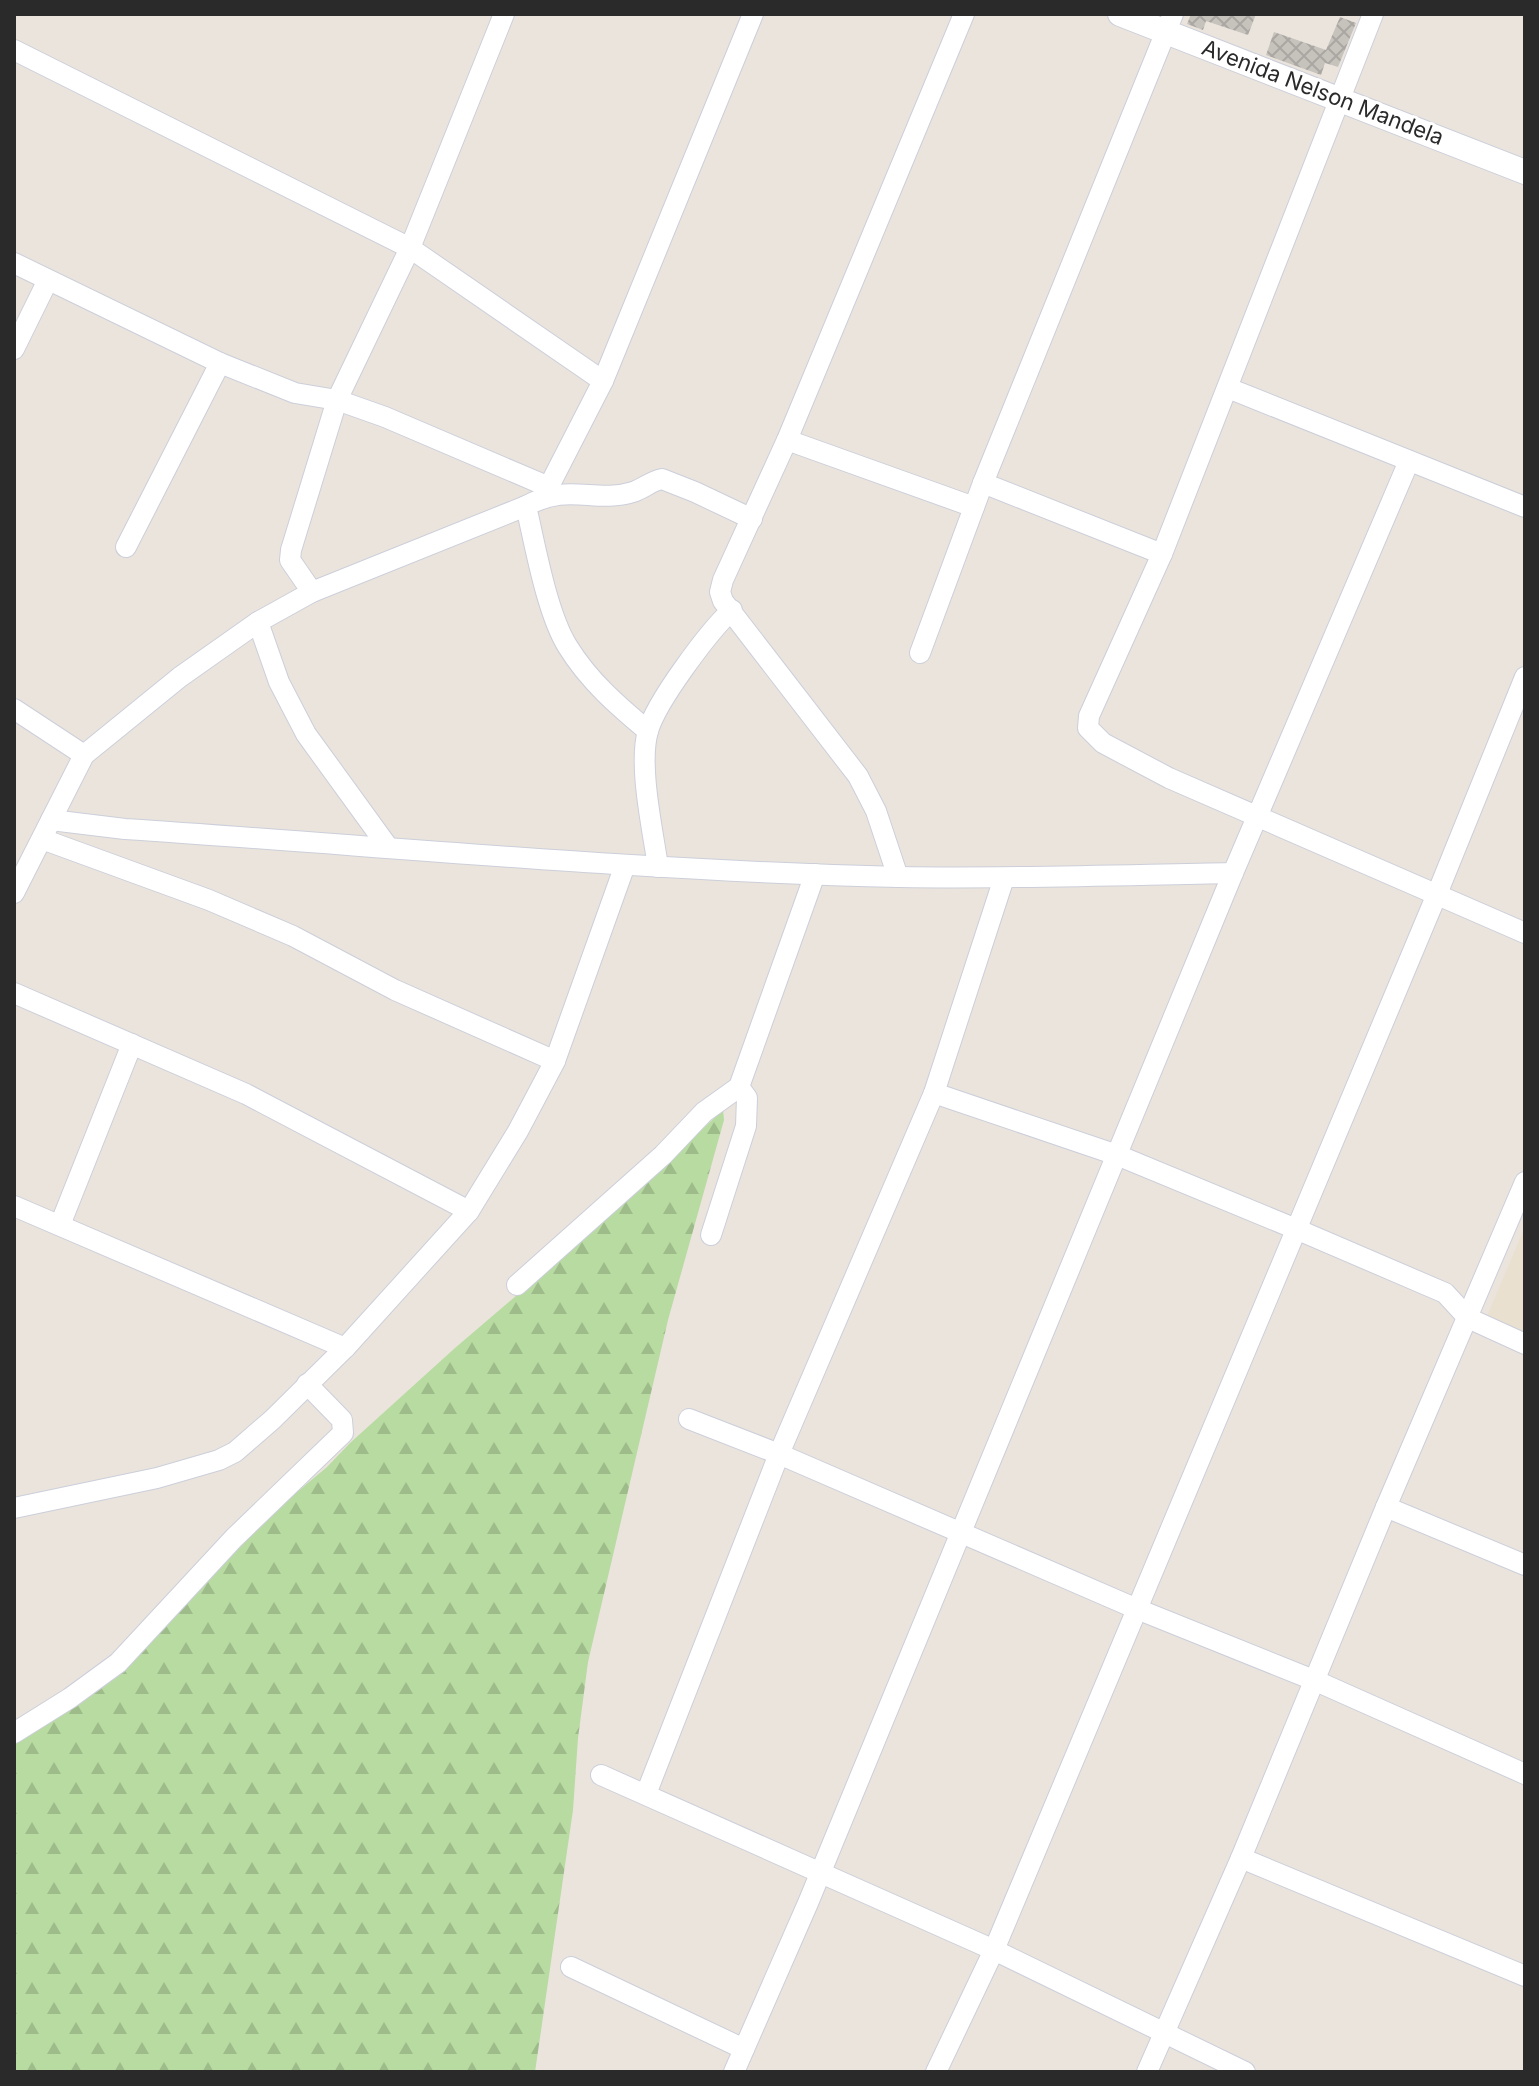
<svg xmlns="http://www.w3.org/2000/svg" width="1539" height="2086" font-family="Inter,sans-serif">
<defs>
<pattern id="forest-firs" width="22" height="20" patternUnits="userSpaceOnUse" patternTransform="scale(2)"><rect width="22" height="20" fill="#b7dba0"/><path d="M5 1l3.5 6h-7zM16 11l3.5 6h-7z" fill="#9ebc8a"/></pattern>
<pattern id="building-cross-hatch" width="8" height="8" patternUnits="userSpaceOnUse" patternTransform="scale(2)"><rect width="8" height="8" fill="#c6c2bc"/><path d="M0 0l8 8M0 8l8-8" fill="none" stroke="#aaa7a2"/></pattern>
</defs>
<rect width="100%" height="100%" fill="#eae4dd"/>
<!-- education -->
<path fill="#eae0cf" d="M1525,1227V1338L1485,1321Z"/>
<!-- forest -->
<path fill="url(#forest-firs)" d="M723,1110L724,1120L668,1320L588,1662L578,1738L573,1810L535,2072H14V1745L125,1666L278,1508L327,1467L350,1443L455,1348L600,1224Z"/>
<!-- building -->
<g fill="url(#building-cross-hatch)">
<path d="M1191,14H1256L1248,35L1206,21L1203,30L1187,24Z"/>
<path d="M1340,17L1356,23L1338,67L1325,63L1321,75L1266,55L1274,32L1326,50Z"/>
</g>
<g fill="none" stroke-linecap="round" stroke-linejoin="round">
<defs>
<g id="minor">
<path d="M1373,14L1162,554L1089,716L1088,728L1103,743L1169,778L1525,933"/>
<path d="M14,50L410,248L603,381"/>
<path d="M14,263L220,363L295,393L337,400L385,417L549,487"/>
<path d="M14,349L48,280"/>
<path d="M1228,388L1525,507"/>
<path d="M787,440L974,507"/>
<path d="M983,483L1162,554"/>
<path d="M544,496L603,381L753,14"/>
<path d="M526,506C535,545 547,614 568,647C589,681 618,706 648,731"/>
<path d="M126,547L220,363"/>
<path d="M312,592L290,560L291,550L337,400L410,248L504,14"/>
<path d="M258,622L279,682L306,734L388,847"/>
<path d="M920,653L983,483L1173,14"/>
<path d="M14,709L84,755"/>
<path d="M51,820L125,829C383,846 641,871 900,877C1011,879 1122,875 1233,873"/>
<path d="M42,839L209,900L293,936L395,990L555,1061"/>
<path d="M658,867C653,831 638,765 648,731C656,702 709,631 732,610"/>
<path d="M898,877L876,811L858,776L723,601L720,592L723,580L787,440L964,14"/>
<path d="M14,893L84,755L180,677L258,622L312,592L526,506C569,482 594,504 633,492C643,489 651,481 662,479L695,492L752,519"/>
<path d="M14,993L246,1094L469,1211"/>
<path d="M934,1093L1117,1155L1296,1229L1445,1293L1468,1318L1525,1344"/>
<path d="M14,1206L345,1348"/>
<path d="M60,1225L132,1044"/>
<path d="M711,1235L746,1126L747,1098L739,1087"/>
<path d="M517,1285L663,1155L704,1112L739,1087L815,874"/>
<path d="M689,1419L779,1454L1137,1609L1316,1681L1525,1774"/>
<path d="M1386,1507L1525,1565"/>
<path d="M14,1508L157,1478L219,1460L235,1452L272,1420L345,1348L469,1211L518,1131L555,1061L625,865"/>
<path d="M14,1733L70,1698L118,1663L234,1538L343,1433L342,1420L307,1384"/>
<path d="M601,1775L994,1950L936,2072"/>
<path d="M646,1794L779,1454L934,1093L1004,878"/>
<path d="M1241,1858L1525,1976"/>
<path d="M571,1967L744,2049"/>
<path d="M734,2072L808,1903L1233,873L1409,461"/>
<path d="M1147,2072L1241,1858L1386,1507L1525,1182"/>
<path d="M1245,2072L994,1950L1437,894L1525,677"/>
</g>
<path id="tertiary" d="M1120,14L1525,172"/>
</defs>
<!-- minor casing -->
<use href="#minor" stroke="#cccfda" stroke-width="22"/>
<!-- tertiary casing -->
<use href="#tertiary" stroke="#cccfda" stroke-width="26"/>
<!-- minor -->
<use href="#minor" stroke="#fff" stroke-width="20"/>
<!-- tertiary -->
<use href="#tertiary" stroke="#fff" stroke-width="24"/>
</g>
<g text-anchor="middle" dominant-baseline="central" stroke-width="6" stroke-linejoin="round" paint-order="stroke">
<!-- street labels -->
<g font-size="22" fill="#2a2a2a" stroke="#fff">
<text transform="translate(1323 92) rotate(21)">Avenida Nelson Mandela</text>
</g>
</g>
<!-- border -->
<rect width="1539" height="2086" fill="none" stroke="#2a2a2a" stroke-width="32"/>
</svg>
